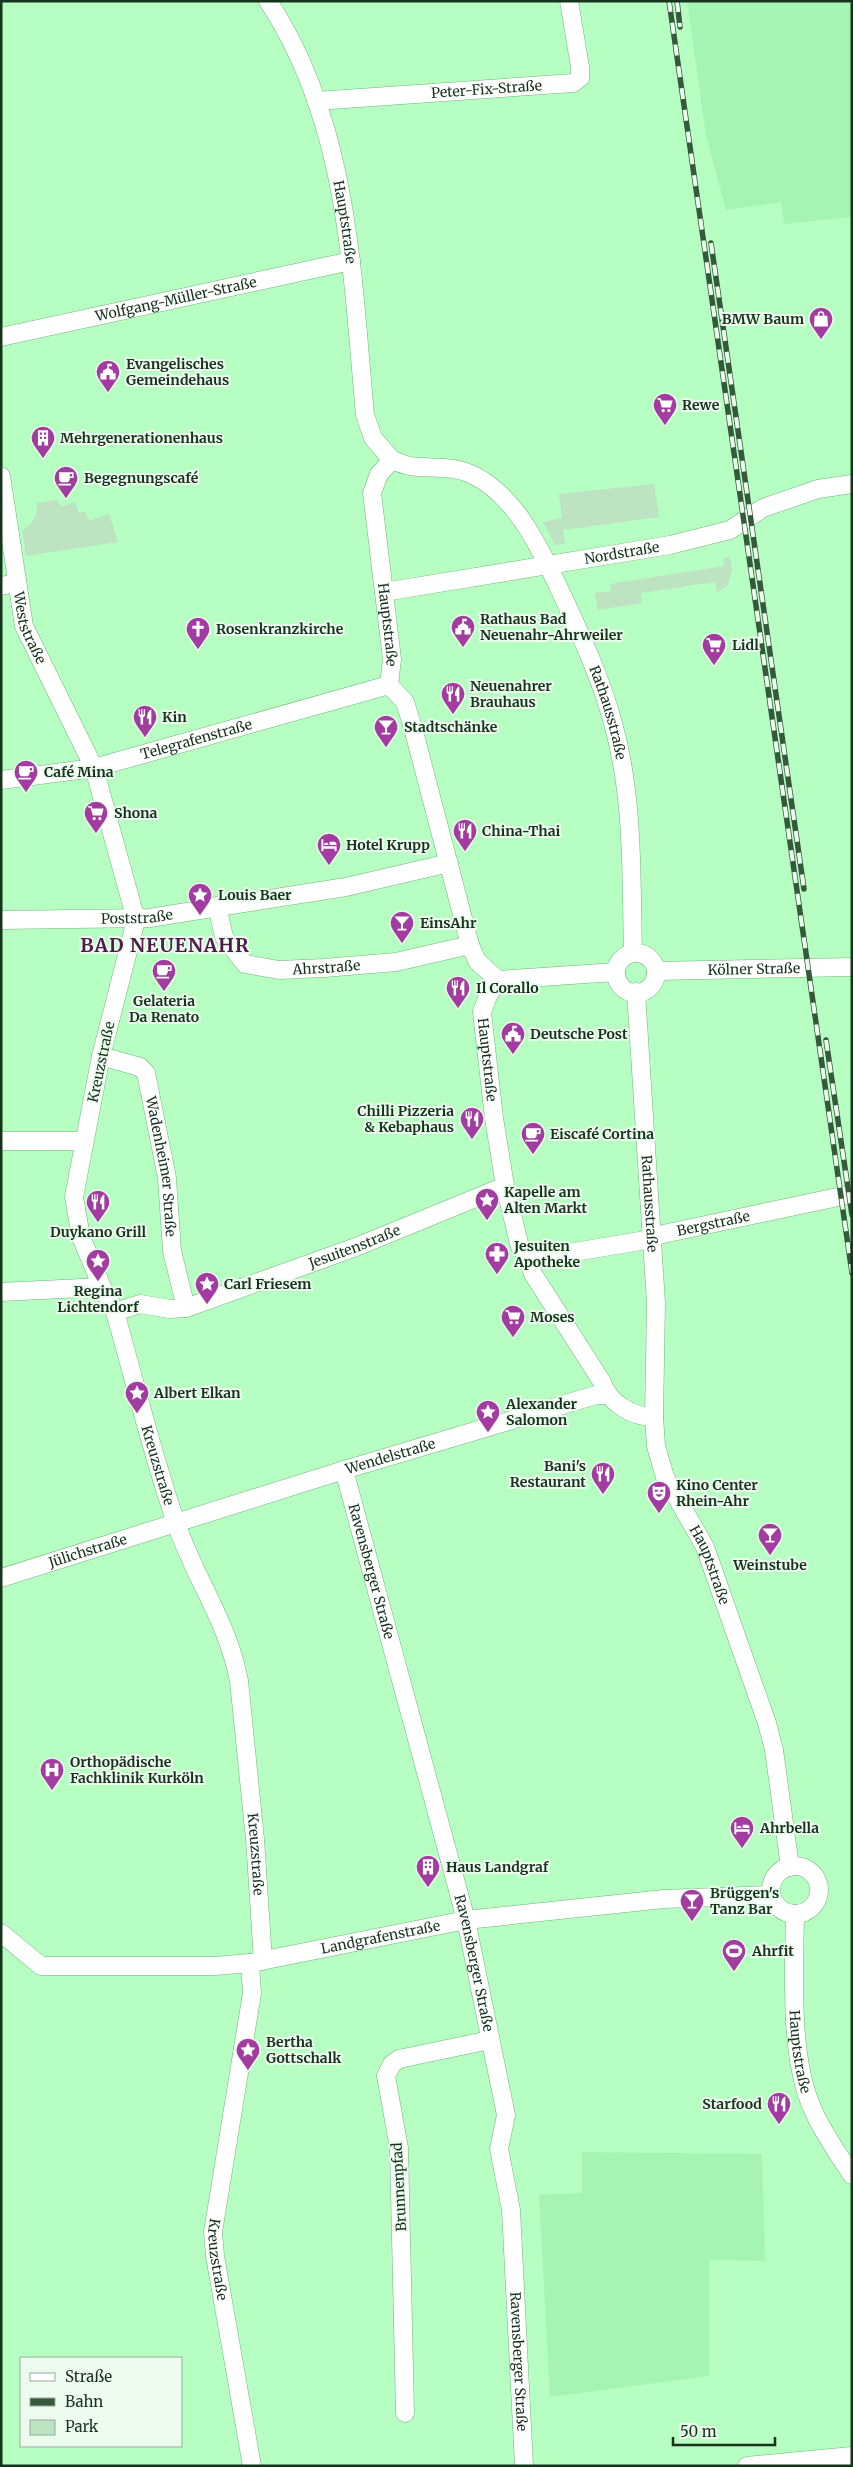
<svg xmlns="http://www.w3.org/2000/svg" width="853" height="2467" font-family="Merriweather,serif">
<rect width="100%" height="100%" fill="#b7fec2"/>
<!-- built -->
<g fill="#a6f4b3">
<path d="M687,1H852V217L784,224L781,202L726,210L706,136Z"/>
<path d="M582,2152L762,2154L765,2261L709,2260V2376L550,2397L539,2195L582,2193Z"/>
</g>
<!-- green -->
<g fill="#bde3c2">
<path d="M654,484L659,517L563,530L565,544L555,545L543,522L562,518L559,494Z"/>
<path d="M58,500L61,507L75,502L79,513L85,511L89,521L109,514L118,542L26,556L22,530C34,523 37,516 37,503Z"/>
<path d="M730,557L732,570L728,585L717,592L715,582L641,593L642,603L598,610L595,593L611,591L610,584L724,566L723,558Z"/>
</g>
<g fill="none" stroke-linecap="round" stroke-linejoin="round">
<defs>
<g id="minor">
<path id="s1" d="M268,1C349,123 352,275 365,415L373,438L392,460"/>
<path id="s2" d="M316,101L573,83L580,78V67L569,1"/>
<path id="s3" d="M1,337L351,261"/>
<path id="s4" d="M392,460C397,462 404,465 410,466C431,469 453,465 473,475C514,495 538,544 557,584C579,631 601,677 614,727C634,801 631,878 633,953"/>
<path id="s5" d="M392,460L379,474L372,493L392,659L389,685L405,702L413,728L470,945L477,961L498,980"/>
<path id="s6" d="M1,476L24,626L94,768L136,920L101,1056L74,1197L81,1237L102,1287L115,1312C135,1382 152,1454 176,1523C195,1579 228,1622 239,1681L255,1839L263,1961"/>
<path d="M1,586L17,583"/>
<path id="s7" d="M384,592L670,545L730,530L763,508L818,489L852,484"/>
<path id="s8" d="M1,780L94,768L389,685"/>
<path id="s9" d="M217,906L224,937L245,964L279,970L324,968L396,962L470,945"/>
<path id="s10" d="M1,920L149,918L346,887L449,863"/>
<circle cx="636" cy="973" r="20"/>
<path id="s11" d="M656,971L852,967"/>
<path id="s12" d="M498,980L488,996L482,1012L494,1118L505,1186L520,1247L528,1257L539,1258L640,1241L663,1234L852,1194"/>
<path d="M498,980L616,972"/>
<path id="s13" d="M636,992L656,1303L654,1417L656,1446L665,1477L705,1547L767,1723L774,1750L790,1867"/>
<path id="s14" d="M101,1056L140,1067L146,1073L167,1178L172,1251L186,1308"/>
<path d="M1,1141H84"/>
<path d="M528,1257L533,1274L602,1382C609,1403 632,1417 654,1417"/>
<path d="M1,1292L102,1287"/>
<path id="s15" d="M115,1312L140,1304L170,1309L186,1308L356,1247L505,1186"/>
<path id="s16" d="M344,1470L466,1920L506,2115L499,2149L511,2210L524,2466"/>
<path id="s17" d="M1,1578L344,1470L596,1395H606"/>
<circle cx="795" cy="1890" r="24"/>
<path id="s18" d="M795,1914C794,1971 789,2058 813,2110C823,2133 838,2154 852,2175"/>
<path id="s19" d="M1,1933L41,1966H215L250,1963L466,1920L664,1899L771,1895"/>
<path id="s20" d="M250,1963L252,1993L213,2232L215,2256L252,2466"/>
<path d="M405,2413L399,2148L386,2076L392,2064L399,2059L490,2040"/>
<path d="M747,2466L852,2456"/>
</g>
</defs>
<!-- minor casing -->
<use href="#minor" stroke="#6fb47b" stroke-width="19"/>
<!-- minor -->
<use href="#minor" stroke="#fff" stroke-width="18"/>
<defs>
<g id="rail">
<path d="M669,1L852,1273"/>
<path d="M677,1L680,27"/>
<path d="M711,243L804,889"/>
<path d="M826,1040L852,1215"/>
</g>
</defs>
<!-- rail casing -->
<use href="#rail" stroke="#34593b" stroke-width="5.5"/>
<!-- rail -->
<use href="#rail" stroke="#edfbef" stroke-width="4" stroke-dasharray="11" stroke-linecap="butt"/>
</g>
<!-- icons -->
<defs>
<symbol id="shop-pin" viewBox="-11 -11 22 30"><path d="M0 17L-7.5 6A9.5 9.5 0 1 1 7.5 6Z" fill="#a23ca0" stroke="#edfbef"/><path d="M-5-2.5h2.3a2.7 3.5 0 0 1 5.4 0H5L5.5 6h-11ZM-1.5-2.5h3a1.5 2.3 0 0 0-3 0Z" fill="#fff"/></symbol>
<symbol id="civic-pin" viewBox="-11 -11 22 30"><path d="M0 17L-7.5 6A9.5 9.5 0 1 1 7.5 6Z" fill="#a23ca0" stroke="#edfbef"/><path d="M-.6-6.5H3V-4.5H.6V-3L4-1V1h2V6H-6V1h2V-1L-.6-3ZM-1.2 2.5V6h2.4V2.5Z" fill="#fff"/></symbol>
<symbol id="supermarket-pin" viewBox="-11 -11 22 30"><path d="M0 17L-7.5 6A9.5 9.5 0 1 1 7.5 6Z" fill="#a23ca0" stroke="#edfbef"/><path d="M-6-5.5h2.5l.6 2H6L4.5 2H-2.5L-4.4-4H-6ZM-1.5 3.2a1.3 1.3 0 1 0 .1 0ZM3 3.2a1.3 1.3 0 1 0 .1 0Z" fill="#fff"/></symbol>
<symbol id="building-pin" viewBox="-11 -11 22 30"><path d="M0 17L-7.5 6A9.5 9.5 0 1 1 7.5 6Z" fill="#a23ca0" stroke="#edfbef"/><path d="M-4-6H4V6H1V3H-1V6H-4ZM-2.5-4.3h1.7v1.8h-1.7ZM.8-4.3h1.7v1.8H.8ZM-2.5-1h1.7V.8h-1.7ZM.8-1h1.7V.8H.8Z" fill="#fff"/></symbol>
<symbol id="cafe-pin" viewBox="-11 -11 22 30"><path d="M0 17L-7.5 6A9.5 9.5 0 1 1 7.5 6Z" fill="#a23ca0" stroke="#edfbef"/><path d="M-5.5-4.5H6V0H3Q3 3.5 0 3.5H-2.5Q-5.5 3.5-5.5 0ZM3-3.2v2h1.7v-2ZM-6 4.5H4V6H-6Z" fill="#fff"/></symbol>
<symbol id="church-pin" viewBox="-11 -11 22 30"><path d="M0 17L-7.5 6A9.5 9.5 0 1 1 7.5 6Z" fill="#a23ca0" stroke="#edfbef"/><path d="M-1.2-6h2.4v3.5h3.3v2.4h-3.3V6h-2.4V-.1h-3.3v-2.4h3.3Z" fill="#fff"/></symbol>
<symbol id="restaurant-pin" viewBox="-11 -11 22 30"><path d="M0 17L-7.5 6A9.5 9.5 0 1 1 7.5 6Z" fill="#a23ca0" stroke="#edfbef"/><path d="M-5-6h1v4h1v-4h1v4h1v-4h1v5L-1.5 .5V6h-2V.5L-5-1ZM5-6V6H3V1.5H1.5Q1.5-4 5-6Z" fill="#fff"/></symbol>
<symbol id="bar-pin" viewBox="-11 -11 22 30"><path d="M0 17L-7.5 6A9.5 9.5 0 1 1 7.5 6Z" fill="#a23ca0" stroke="#edfbef"/><path d="M-6-5H6L.8 .8V4.5H3.5V6h-7V4.5H-.8V.8Z" fill="#fff"/></symbol>
<symbol id="hotel-pin" viewBox="-11 -11 22 30"><path d="M0 17L-7.5 6A9.5 9.5 0 1 1 7.5 6Z" fill="#a23ca0" stroke="#edfbef"/><path d="M-6-4.5h1.5V1H6V5H4.5V3h-9V5H-6ZM-4 0a1.8 1.8 0 1 1 3.6 0ZM.5 0V-2.5h3Q6-2.5 6 0Z" fill="#fff"/></symbol>
<symbol id="sight-pin" viewBox="-11 -11 22 30"><path d="M0 17L-7.5 6A9.5 9.5 0 1 1 7.5 6Z" fill="#a23ca0" stroke="#edfbef"/><path d="M0-6L1.8-2.2L6-1.7L2.9 1.2L3.7 5.4L0 3.3L-3.7 5.4L-2.9 1.2L-6-1.7L-1.8-2.2Z" fill="#fff"/></symbol>
<symbol id="pharmacy-pin" viewBox="-11 -11 22 30"><path d="M0 17L-7.5 6A9.5 9.5 0 1 1 7.5 6Z" fill="#a23ca0" stroke="#edfbef"/><path d="M-2-6h4v4h4v4h-4v4h-4v-4h-4v-4h4Z" fill="#fff"/></symbol>
<symbol id="theatre-pin" viewBox="-11 -11 22 30"><path d="M0 17L-7.5 6A9.5 9.5 0 1 1 7.5 6Z" fill="#a23ca0" stroke="#edfbef"/><path d="M-5-5.5Q0-4 5-5.5V0Q5 5 0 6Q-5 5-5 0ZM-3.3-2.5H-1v1.5H-3.3ZM1-2.5H3.3v1.5H1ZM-2.8 1Q0 5.5 2.8 1Z" fill="#fff"/></symbol>
<symbol id="hospital-pin" viewBox="-11 -11 22 30"><path d="M0 17L-7.5 6A9.5 9.5 0 1 1 7.5 6Z" fill="#a23ca0" stroke="#edfbef"/><path d="M-5-5h3v3.5h4V-5h3V5h-3V1.5h-4V5h-3Z" fill="#fff"/></symbol>
<symbol id="stadium-pin" viewBox="-11 -11 22 30"><path d="M0 17L-7.5 6A9.5 9.5 0 1 1 7.5 6Z" fill="#a23ca0" stroke="#edfbef"/><path d="M0-5a6.5 5 0 1 0 0 10a6.5 5 0 1 0 0-10ZM-3.5-1.8h7v3.6h-7Z" fill="#fff"/></symbol>
</defs>
<g fill-rule="evenodd">
<use href="#shop-pin" x="807" y="305" width="28" height="38"/>
<use href="#civic-pin" x="94" y="358" width="28" height="38"/>
<use href="#supermarket-pin" x="651" y="391" width="28" height="38"/>
<use href="#building-pin" x="29" y="424" width="28" height="38"/>
<use href="#cafe-pin" x="52" y="464" width="28" height="38"/>
<use href="#civic-pin" x="449" y="613" width="28" height="38"/>
<use href="#church-pin" x="184" y="615" width="28" height="38"/>
<use href="#supermarket-pin" x="700" y="631" width="28" height="38"/>
<use href="#restaurant-pin" x="439" y="680" width="28" height="38"/>
<use href="#restaurant-pin" x="131" y="703" width="28" height="38"/>
<use href="#bar-pin" x="372" y="713" width="28" height="38"/>
<use href="#cafe-pin" x="12" y="758" width="28" height="38"/>
<use href="#supermarket-pin" x="82" y="799" width="28" height="38"/>
<use href="#restaurant-pin" x="451" y="817" width="28" height="38"/>
<use href="#hotel-pin" x="315" y="831" width="28" height="38"/>
<use href="#sight-pin" x="186" y="881" width="28" height="38"/>
<use href="#bar-pin" x="388" y="909" width="28" height="38"/>
<use href="#cafe-pin" x="150" y="957" width="28" height="38"/>
<use href="#restaurant-pin" x="444" y="974" width="28" height="38"/>
<use href="#civic-pin" x="499" y="1020" width="28" height="38"/>
<use href="#restaurant-pin" x="458" y="1105" width="28" height="38"/>
<use href="#cafe-pin" x="519" y="1120" width="28" height="38"/>
<use href="#sight-pin" x="473" y="1186" width="28" height="38"/>
<use href="#restaurant-pin" x="84" y="1188" width="28" height="38"/>
<use href="#pharmacy-pin" x="483" y="1240" width="28" height="38"/>
<use href="#sight-pin" x="84" y="1247" width="28" height="38"/>
<use href="#sight-pin" x="193" y="1270" width="28" height="38"/>
<use href="#supermarket-pin" x="499" y="1303" width="28" height="38"/>
<use href="#sight-pin" x="123" y="1379" width="28" height="38"/>
<use href="#sight-pin" x="474" y="1398" width="28" height="38"/>
<use href="#restaurant-pin" x="589" y="1460" width="28" height="38"/>
<use href="#theatre-pin" x="645" y="1479" width="28" height="38"/>
<use href="#bar-pin" x="756" y="1521" width="28" height="38"/>
<use href="#hospital-pin" x="38" y="1756" width="28" height="38"/>
<use href="#hotel-pin" x="728" y="1814" width="28" height="38"/>
<use href="#building-pin" x="414" y="1853" width="28" height="38"/>
<use href="#bar-pin" x="678" y="1887" width="28" height="38"/>
<use href="#stadium-pin" x="720" y="1937" width="28" height="38"/>
<use href="#sight-pin" x="234" y="2036" width="28" height="38"/>
<use href="#restaurant-pin" x="765" y="2090" width="28" height="38"/>
</g>
<g text-anchor="middle" dominant-baseline="central" stroke-width="4" stroke-linejoin="round" paint-order="stroke">
<!-- street labels -->
<g font-size="14" fill="#16331c" stroke="#edfbef">
<text stroke="none"><textPath href="#s2" startOffset="171">Peter-Fix-Straße</textPath></text>
<text stroke="none"><textPath href="#s1" startOffset="236">Hauptstraße</textPath></text>
<text stroke="none"><textPath href="#s3" startOffset="179">Wolfgang-Müller-Straße</textPath></text>
<text stroke="none"><textPath href="#s7" startOffset="241">Nordstraße</textPath></text>
<text stroke="none"><textPath href="#s5" startOffset="172">Hauptstraße</textPath></text>
<text stroke="none"><textPath href="#s6" startOffset="155">Weststraße</textPath></text>
<text stroke="none"><textPath href="#s4" startOffset="362">Rathausstraße</textPath></text>
<text stroke="none"><textPath href="#s8" startOffset="200">Telegrafenstraße</textPath></text>
<text stroke="none"><textPath href="#s10" startOffset="136">Poststraße</textPath></text>
<text stroke="none"><textPath href="#s9" startOffset="148">Ahrstraße</textPath></text>
<text stroke="none"><textPath href="#s11" startOffset="98">Kölner Straße</textPath></text>
<text stroke="none"><textPath href="#s12" startOffset="84">Hauptstraße</textPath></text>
<text transform="translate(101 1062) rotate(-78)">Kreuzstraße</text>
<text stroke="none"><textPath href="#s14" startOffset="144">Wadenheimer Straße</textPath></text>
<text stroke="none"><textPath href="#s13" startOffset="212">Rathausstraße</textPath></text>
<text stroke="none"><textPath href="#s12" startOffset="476">Bergstraße</textPath></text>
<text stroke="none"><textPath href="#s15" startOffset="252">Jesuitenstraße</textPath></text>
<text stroke="none"><textPath href="#s17" startOffset="408">Wendelstraße</textPath></text>
<text stroke="none"><textPath href="#s6" startOffset="1034">Kreuzstraße</textPath></text>
<text stroke="none"><textPath href="#s17" startOffset="91">Jülichstraße</textPath></text>
<text stroke="none"><textPath href="#s13" startOffset="586">Hauptstraße</textPath></text>
<text stroke="none"><textPath href="#s16" startOffset="105">Ravensberger Straße</textPath></text>
<text stroke="none"><textPath href="#s6" startOffset="1439">Kreuzstraße</textPath></text>
<text stroke="none"><textPath href="#s19" startOffset="394">Landgrafenstraße</textPath></text>
<text stroke="none"><textPath href="#s16" startOffset="510">Ravensberger Straße</textPath></text>
<text stroke="none"><textPath href="#s18" startOffset="138">Hauptstraße</textPath></text>
<text transform="translate(399 2187) rotate(-93)">Brunnenpfad</text>
<text stroke="none"><textPath href="#s20" startOffset="300">Kreuzstraße</textPath></text>
<text stroke="none"><textPath href="#s16" startOffset="914">Ravensberger Straße</textPath></text>
</g>
<!-- poi labels -->
<g font-size="14" font-weight="bold" fill="#16331c" stroke="#edfbef" text-anchor="start">
<text x="804" y="319" text-anchor="end">BMW Baum</text>
<text x="126" y="364">Evangelisches<tspan x="126" dy="16">Gemeindehaus</tspan></text>
<text x="682" y="405">Rewe</text>
<text x="60" y="438">Mehrgenerationenhaus</text>
<text x="84" y="478">Begegnungscafé</text>
<text x="480" y="619">Rathaus Bad<tspan x="480" dy="16">Neuenahr-Ahrweiler</tspan></text>
<text x="216" y="629">Rosenkranzkirche</text>
<text x="732" y="645">Lidl</text>
<text x="470" y="686">Neuenahrer<tspan x="470" dy="16">Brauhaus</tspan></text>
<text x="162" y="717">Kin</text>
<text x="404" y="727">Stadtschänke</text>
<text x="44" y="772">Café Mina</text>
<text x="114" y="813">Shona</text>
<text x="482" y="831">China-Thai</text>
<text x="346" y="845">Hotel Krupp</text>
<text x="218" y="895">Louis Baer</text>
<text x="420" y="923">EinsAhr</text>
<text x="476" y="988">Il Corallo</text>
<text x="164" y="1001" text-anchor="middle">Gelateria<tspan x="164" dy="16">Da Renato</tspan></text>
<text x="530" y="1034">Deutsche Post</text>
<text x="454" y="1111" text-anchor="end">Chilli Pizzeria<tspan x="454" dy="16">&amp; Kebaphaus</tspan></text>
<text x="550" y="1134">Eiscafé Cortina</text>
<text x="504" y="1192">Kapelle am<tspan x="504" dy="16">Alten Markt</tspan></text>
<text x="98" y="1232" text-anchor="middle">Duykano Grill</text>
<text x="514" y="1246">Jesuiten<tspan x="514" dy="16">Apotheke</tspan></text>
<text x="224" y="1284">Carl Friesem</text>
<text x="98" y="1291" text-anchor="middle">Regina<tspan x="98" dy="16">Lichtendorf</tspan></text>
<text x="530" y="1317">Moses</text>
<text x="154" y="1393">Albert Elkan</text>
<text x="506" y="1404">Alexander<tspan x="506" dy="16">Salomon</tspan></text>
<text x="586" y="1466" text-anchor="end">Bani's<tspan x="586" dy="16">Restaurant</tspan></text>
<text x="676" y="1485">Kino Center<tspan x="676" dy="16">Rhein-Ahr</tspan></text>
<text x="770" y="1565" text-anchor="middle">Weinstube</text>
<text x="70" y="1762">Orthopädische<tspan x="70" dy="16">Fachklinik Kurköln</tspan></text>
<text x="760" y="1828">Ahrbella</text>
<text x="446" y="1867">Haus Landgraf</text>
<text x="710" y="1893">Brüggen's<tspan x="710" dy="16">Tanz Bar</tspan></text>
<text x="752" y="1951">Ahrfit</text>
<text x="266" y="2042">Bertha<tspan x="266" dy="16">Gottschalk</tspan></text>
<text x="762" y="2104" text-anchor="end">Starfood</text>
</g>
<!-- district labels -->
<g font-size="19" font-weight="bold" letter-spacing="1" fill="#4d1c4b" stroke="#edfbef">
<text x="165" y="945">BAD NEUENAHR</text>
</g>
</g>
<!-- border -->
<rect width="853" height="2467" fill="none" stroke="#16331c" stroke-width="5"/>
<!-- legend -->
<rect x="20" y="2357" width="162" height="90" fill="#edfbef" stroke="#97ab9b"/>
<rect x="30" y="2373" width="25" height="8" fill="#ffffff" stroke="#97ab9b"/>
<text x="65" y="2382" font-size="15" fill="#16331c">Straße</text>
<rect x="30" y="2398" width="25" height="8" fill="#34593b" stroke="#97ab9b"/>
<text x="65" y="2407" font-size="15" fill="#16331c">Bahn</text>
<rect x="30" y="2420" width="25" height="15" fill="#bde3c2" stroke="#97ab9b"/>
<text x="65" y="2432" font-size="15" fill="#16331c">Park</text>
<!-- scale -->
<path d="M673 2437v8h102v-8" fill="none" stroke="#16331c" stroke-width="2.5"/>
<text x="680" y="2437" font-size="15" fill="#16331c" stroke="#edfbef" stroke-width="4" paint-order="stroke">50 m</text>
</svg>
